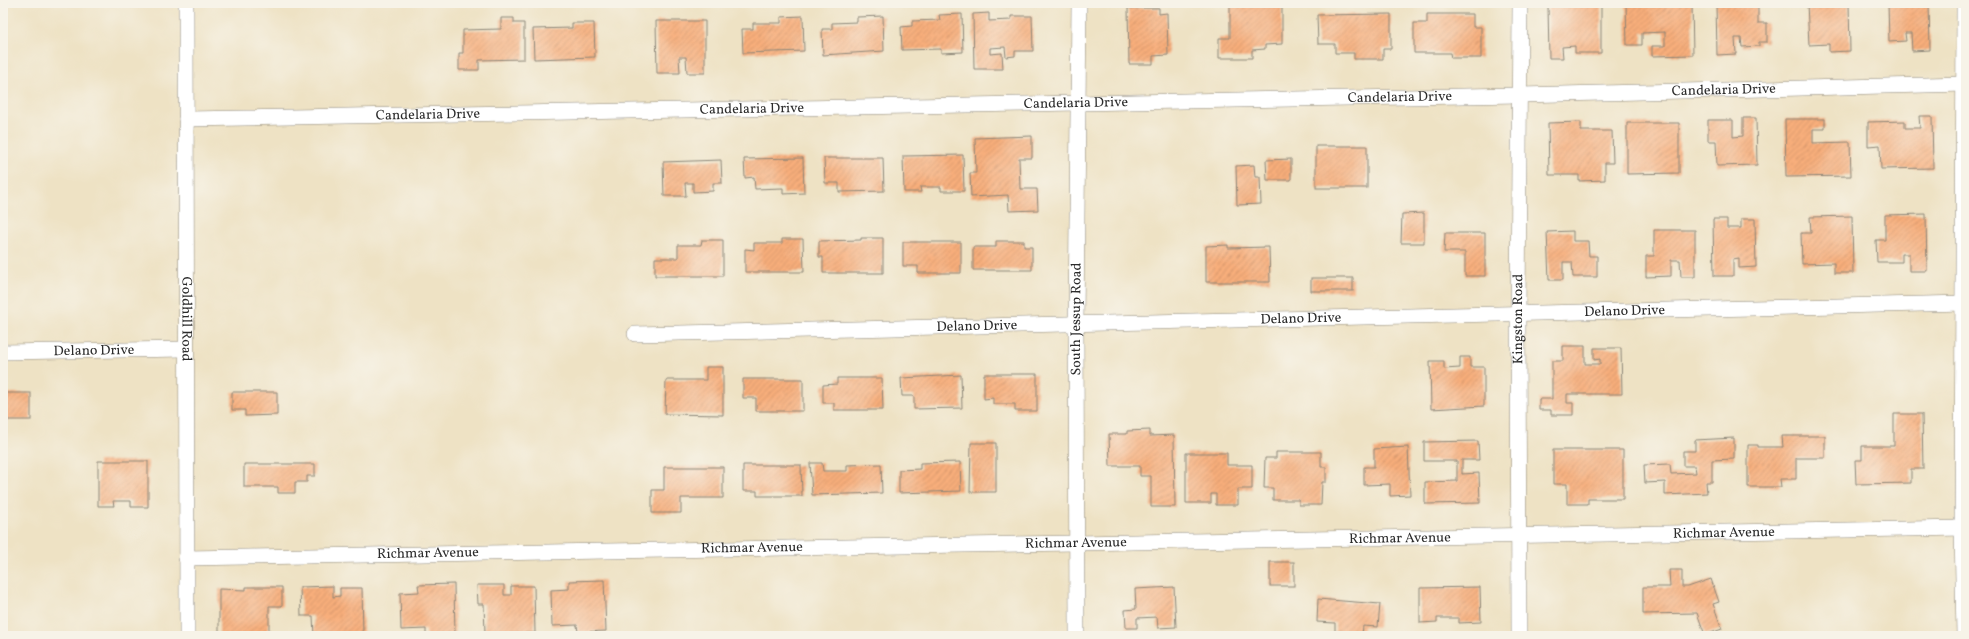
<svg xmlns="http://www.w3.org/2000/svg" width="1969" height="639" font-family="Vollkorn,serif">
<defs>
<pattern id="building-hatch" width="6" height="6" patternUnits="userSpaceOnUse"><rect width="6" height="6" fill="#f8ae7b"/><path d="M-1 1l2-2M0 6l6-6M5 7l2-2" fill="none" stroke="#c98e65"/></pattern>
</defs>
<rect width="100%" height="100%" fill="#f7f3e8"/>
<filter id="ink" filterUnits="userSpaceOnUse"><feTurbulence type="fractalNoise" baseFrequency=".025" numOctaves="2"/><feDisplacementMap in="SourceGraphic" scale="8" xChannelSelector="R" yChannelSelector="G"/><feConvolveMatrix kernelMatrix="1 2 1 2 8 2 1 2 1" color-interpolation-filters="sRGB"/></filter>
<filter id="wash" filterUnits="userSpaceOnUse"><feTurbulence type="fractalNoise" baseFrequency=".012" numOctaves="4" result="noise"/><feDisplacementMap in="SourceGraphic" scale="16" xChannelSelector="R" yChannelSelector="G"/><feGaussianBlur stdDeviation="0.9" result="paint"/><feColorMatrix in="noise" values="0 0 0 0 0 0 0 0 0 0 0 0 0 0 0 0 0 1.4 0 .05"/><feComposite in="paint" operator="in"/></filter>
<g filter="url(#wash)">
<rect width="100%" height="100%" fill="#eee2c4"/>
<g id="blocks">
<!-- building -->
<g fill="url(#building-hatch)">
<path d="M1626,3H1692L1693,55L1652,56V46H1665V32L1642,33V45H1627Z"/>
<path d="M1716,3H1758V23H1767V42H1759V46L1742,47L1741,38H1735L1736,54L1717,55Z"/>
<path d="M1807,3H1849L1850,51L1829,52V44L1809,45Z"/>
<path d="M1888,3H1929L1930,50L1912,51L1911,33H1905L1906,41L1889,42Z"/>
<path d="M1230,4H1282V44L1265,45V49L1252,50V58H1219V38H1230Z"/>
<path d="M1601,4V53H1575V46L1562,47L1563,58H1549L1548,5Z"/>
<path d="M1128,8H1159V14L1167,13L1168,55L1153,56V64H1129Z"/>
<path d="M989,13V21L1011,20V16H1032L1033,51H1015V56L1006,57L1005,47L990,48V54L1002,53L1003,69H974L973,14Z"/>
<path d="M962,14L963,52L941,53V49L902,50L901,27L912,26V21L940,20L939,15Z"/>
<path d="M1391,14V49H1383V59H1354V53H1335V44H1318L1317,15Z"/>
<path d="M1427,14H1473V27H1481V58H1451L1450,53H1414V23H1427Z"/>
<path d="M803,16L804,51L743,53L742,29H753V23H781V17Z"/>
<path d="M883,16L884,51L823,55L822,29H832V23L857,22V17Z"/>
<path d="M501,18H514V23H524V59L479,60V70H459V53H463V30L501,29Z"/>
<path d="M656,21H705V73H687L686,57H679L680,73H657Z"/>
<path d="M572,23H594L595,57L534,59L533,29L572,28Z"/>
<path d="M1919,116H1932L1933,168L1881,169L1880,145L1868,146V122L1905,121V128H1920Z"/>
<path d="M1743,118H1756L1757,165L1717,166L1716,141H1708V120H1733V137L1743,136Z"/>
<path d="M1785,119H1825V129H1813V143L1850,142L1851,176L1786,177Z"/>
<path d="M1581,122V131H1612L1613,163H1605V180L1579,181V175H1549L1548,123Z"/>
<path d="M1627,123H1679V173L1627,174Z"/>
<path d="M1032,136V158H1019L1020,189H1037L1038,210L1009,211L1008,195L971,197L970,173H976L975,138Z"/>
<rect x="1316" y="146" width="51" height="42"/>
<path d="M963,155L964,191H941V187H920L921,192H904L903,156Z"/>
<path d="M803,158L804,193L783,194V188L755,189L754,177L745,178L744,159Z"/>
<path d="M824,158H883L884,191L839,192V183H825Z"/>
<path d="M1291,159V180H1267L1266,160Z"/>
<path d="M721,160L722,183H713V191L693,192V183H685L686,196H664L663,162Z"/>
<path d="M1254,165L1255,177H1260L1261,204L1237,205L1236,166Z"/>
<path d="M1424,213V243H1401L1402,214Z"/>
<path d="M1926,214L1927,271H1909V254H1902V262H1877L1876,240H1885V215Z"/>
<path d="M1852,216L1853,273H1834V263L1802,264L1801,233H1811L1810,217Z"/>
<path d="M1713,219H1727V228H1741V219H1755L1756,267L1739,268V258L1733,259V276H1714Z"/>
<path d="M1654,230H1695V277H1681L1680,260H1671V276L1646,277V256H1654Z"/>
<path d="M1573,231V241H1588L1589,256H1597V277H1573L1572,262H1563V280H1549L1547,232Z"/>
<path d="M1445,233H1485V276H1465V252H1444Z"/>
<path d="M861,238H883V273H823V257H819V241L861,240Z"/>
<path d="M782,239H803L804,272H745V249L754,250V243H782Z"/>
<path d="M702,240H723V276H655V258H678V245H701Z"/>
<path d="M996,241H1024V247H1032V270H973V247H996Z"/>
<path d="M903,242H961V273H918V266H903Z"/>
<path d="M1228,245V248L1269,247L1270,282H1206V246Z"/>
<rect x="1311" y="278" width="42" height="13"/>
<path d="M1563,346H1585V364H1600V359L1594,360V348H1621L1622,394H1567V403H1573V415H1551V410H1539V399H1552V361H1563Z"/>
<path d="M1460,357H1470V367H1484V406L1431,409L1430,361H1444V369L1460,368Z"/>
<path d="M706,367H723V415L665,414L666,380H706Z"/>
<path d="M984,374H1037V411H1015V404H993V398L984,399Z"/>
<path d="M961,375L962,408L914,409V396H902L901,378Z"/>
<path d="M837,378H882L883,410H834V403H823V385L837,384Z"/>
<path d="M743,379H803V411H756V398H743Z"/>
<path d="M232,392H277V415L245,416V410H232Z"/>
<rect x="3" y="393" width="28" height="27"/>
<path d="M1894,414H1922L1923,469H1911V483L1856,484L1855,460H1862V446H1894Z"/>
<path d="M1150,430V436L1174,435L1175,507H1151V476H1140V466H1110L1109,434H1127V431Z"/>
<path d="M1782,436H1825V458H1796V479H1780L1781,487H1748V445H1758V447H1783Z"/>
<path d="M1734,438V459L1712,460V482H1706L1707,493L1665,495V482L1645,483L1644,465L1670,464L1671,474L1696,473L1695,466H1683V451H1695V440Z"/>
<path d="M1478,441L1479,460H1462V474L1479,473L1480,503L1425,504V482L1457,481V461H1424V442Z"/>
<path d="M971,443H996V492H970Z"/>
<path d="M1408,447L1410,495L1390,496V484L1364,485V467H1374V449Z"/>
<path d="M1553,450H1623V499H1588V504H1567V484H1553Z"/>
<path d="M1276,452H1321V467H1326V482H1322L1321,505H1299V500H1273V488H1264L1265,458H1276Z"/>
<path d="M1186,453H1227V465H1252V489H1238V505H1216V494H1211V503H1186Z"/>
<path d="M98,461H148V507H131V501H113L114,506H98Z"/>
<path d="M960,462L961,491L899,493V470L920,469V463Z"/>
<path d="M810,463H822L823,471H847V465L881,464L882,493L812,495Z"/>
<path d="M244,464H315V476H307V482H295V493H278V487H244Z"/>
<path d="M743,465H801L802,496H757V491H743Z"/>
<path d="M664,467H723V498H681V513H652V490H664Z"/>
<rect x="1270" y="562" width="24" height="24"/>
<path d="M1669,570H1682V587H1688L1711,579L1719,602L1713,604L1722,629L1705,635L1697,613L1643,614V587H1670Z"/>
<path d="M604,580L606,631L578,632L577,625L552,626L551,590L569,589V581Z"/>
<path d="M454,584L455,636H426V629L401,630L400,593L419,592L418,585Z"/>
<path d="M477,585H504V595H511V586H534L535,633L485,634L484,604H478Z"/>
<path d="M333,586V597L340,596V588H362L363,633L329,634V636H314L313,616H301L300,587Z"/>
<path d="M246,587H282V606H269V636H219V589L246,590Z"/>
<path d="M1174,587L1176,627L1158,628L1157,617L1137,618V628H1126L1125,610L1136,609L1135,589Z"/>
<path d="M1480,587L1481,622L1459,623V618H1437V622L1420,623V588Z"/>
<path d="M1318,599L1380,604L1378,627L1363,626L1362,635L1335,633V623L1317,622Z"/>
<path d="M1578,632L1586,636H1576Z"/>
</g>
</g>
</g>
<g filter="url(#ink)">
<use href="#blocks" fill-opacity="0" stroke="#8c8678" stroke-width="1"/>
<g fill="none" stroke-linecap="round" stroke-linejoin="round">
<defs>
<g id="street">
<path id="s1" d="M186,3L187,636"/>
<path d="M1964,3L1962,528L1964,636"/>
<path id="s2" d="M186,119L1520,95L1966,84"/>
<path id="s3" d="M635,334L1966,303"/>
<path id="s4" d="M3,352L185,349"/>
<path id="s5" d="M186,558C779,545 1373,541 1966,528"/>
<path id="s6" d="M1077,636L1076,325L1079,3"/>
<path id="s7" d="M1519,636L1518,315L1520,3"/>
</g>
</defs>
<!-- street casing -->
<use href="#street" stroke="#8c8678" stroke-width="16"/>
<!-- street -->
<use href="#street" stroke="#fff" stroke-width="15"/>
</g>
</g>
<g text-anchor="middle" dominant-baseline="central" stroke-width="4" stroke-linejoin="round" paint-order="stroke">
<!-- street labels -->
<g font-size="14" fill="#2b2b2b" stroke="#f7f3e8">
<text stroke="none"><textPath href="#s2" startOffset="1538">Candelaria Drive</textPath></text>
<text stroke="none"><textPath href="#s2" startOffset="1214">Candelaria Drive</textPath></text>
<text stroke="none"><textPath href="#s2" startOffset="890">Candelaria Drive</textPath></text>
<text stroke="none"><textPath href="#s2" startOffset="566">Candelaria Drive</textPath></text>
<text stroke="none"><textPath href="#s2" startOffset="242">Candelaria Drive</textPath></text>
<text stroke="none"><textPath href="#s3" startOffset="990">Delano Drive</textPath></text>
<text stroke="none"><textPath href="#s6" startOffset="317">South Jessup Road</textPath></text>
<text stroke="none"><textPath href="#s7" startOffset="317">Kingston Road</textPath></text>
<text stroke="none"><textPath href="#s1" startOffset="316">Goldhill Road</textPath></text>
<text stroke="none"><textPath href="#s3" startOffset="666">Delano Drive</textPath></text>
<text stroke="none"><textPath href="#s3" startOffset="342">Delano Drive</textPath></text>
<text stroke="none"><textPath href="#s4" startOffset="91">Delano Drive</textPath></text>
<text stroke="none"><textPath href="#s5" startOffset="1538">Richmar Avenue</textPath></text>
<text stroke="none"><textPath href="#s5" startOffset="1214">Richmar Avenue</textPath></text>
<text stroke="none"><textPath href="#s5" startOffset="890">Richmar Avenue</textPath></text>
<text stroke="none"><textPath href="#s5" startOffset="566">Richmar Avenue</textPath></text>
<text stroke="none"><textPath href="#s5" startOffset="242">Richmar Avenue</textPath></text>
</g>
</g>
<!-- margin -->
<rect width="1969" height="639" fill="none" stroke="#f7f3e8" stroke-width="16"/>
</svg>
